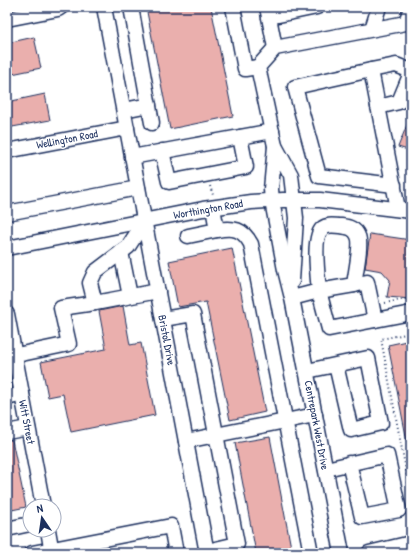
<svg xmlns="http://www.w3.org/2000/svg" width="418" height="560" font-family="'Patrick Hand',sans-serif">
<rect width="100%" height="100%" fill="#fff"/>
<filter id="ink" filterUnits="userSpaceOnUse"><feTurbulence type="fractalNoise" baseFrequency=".025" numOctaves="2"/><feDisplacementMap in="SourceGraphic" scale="8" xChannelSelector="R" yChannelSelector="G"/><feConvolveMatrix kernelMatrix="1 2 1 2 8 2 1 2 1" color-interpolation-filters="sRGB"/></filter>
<g filter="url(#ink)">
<!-- building -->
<g fill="#eaafad" stroke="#1b2f5e">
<path d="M146,7H211L233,116L170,129Z"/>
<path d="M34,37L41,68L7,75V43Z"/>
<path d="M45,94L50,120L7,128V102Z"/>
<path d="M411,115V151L398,147Z"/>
<path d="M370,234L411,240V299L387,297L390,280L382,271L365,268Z"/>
<path d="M232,248L265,412L230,420L206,302L178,307L169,261Z"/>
<path d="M123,306L130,345L141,343L155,415L71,432L63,394L48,397L41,362L106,349L99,311Z"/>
<path d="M411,340V440L407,441L388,345Z"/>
<path d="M270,437L292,553H256L235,443Z"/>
<path d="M7,440H12L26,507L7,511Z"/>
</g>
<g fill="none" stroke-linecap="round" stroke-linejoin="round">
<defs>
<g id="minor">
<path d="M104,7L207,553"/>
<path d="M131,7L152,123"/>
<path d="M233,7L245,69L258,67"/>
<path d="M267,7L275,48"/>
<path d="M269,17L317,7"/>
<path d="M7,19L58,9L61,7"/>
<path d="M372,29L379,7"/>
<path d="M371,70L295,87L319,176L394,185"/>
<path d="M378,107L399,102L411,73"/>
<path d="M124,110L149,105"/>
<path d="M275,146L291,175L296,218L292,281"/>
<path d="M7,151L127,128"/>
<path d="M162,151L169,182L246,167L240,137"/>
<path d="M132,157L272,131"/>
<path d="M213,208L217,230C234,227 243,229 251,244L311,553"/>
<path d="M398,209L371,70L396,65L411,71"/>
<path d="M7,213L138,188"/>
<path d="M144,222L128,247L95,272L90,283L95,303L158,291"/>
<path d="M188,236L217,230"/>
<path d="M7,248L203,209L251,202L283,200H320L411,211"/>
<path d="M121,252L130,296"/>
<path d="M354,285L367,282L375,320"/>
<path d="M292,298L319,291C318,279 312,235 323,228C328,224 335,226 341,226C348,227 355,228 358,236C362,244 355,275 354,285L319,291L329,329L411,313"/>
<path d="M7,314L43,506"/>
<path d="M163,319L193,314L237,544L207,551"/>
<path d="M7,357L69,344L61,308L95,303"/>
<path d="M307,371L368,358L381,423L351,430L336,365"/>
<path d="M7,398L22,394"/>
<path d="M7,432L28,428"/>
<path d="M186,441L315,415"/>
<path d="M326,469L387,455L399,510L362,517L349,463"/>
<path d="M7,529L30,524"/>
<path d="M48,530L52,553"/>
<path d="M32,553L171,526L176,553"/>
<path d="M342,553L292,298L285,270L272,201L271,189L275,146L258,67L275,48L406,23L411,7"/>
<path d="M369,553L411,543"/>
</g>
</defs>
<!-- minor casing -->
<use href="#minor" stroke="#1b2f5e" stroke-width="17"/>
<!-- path -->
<g stroke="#1b2f5e" stroke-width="2" stroke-dasharray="1 3" stroke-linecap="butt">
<path d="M210,186L213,195"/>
<path d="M385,303L401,300H406"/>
<path d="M411,333L381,339L411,497"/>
</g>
<!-- minor -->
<use href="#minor" stroke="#fff" stroke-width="14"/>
</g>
</g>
<g text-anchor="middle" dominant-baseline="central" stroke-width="3" stroke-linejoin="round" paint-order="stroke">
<!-- street labels -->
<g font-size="11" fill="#1b2f5e" stroke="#fff">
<text transform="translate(67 139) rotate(-11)">Wellington Road</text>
<text transform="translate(208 209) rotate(-10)">Worthington Road</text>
<text transform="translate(167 340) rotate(79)">Bristol Drive</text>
<text transform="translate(27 422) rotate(79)">Witt Street</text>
<text transform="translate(317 425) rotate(79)">Centrepark West Drive</text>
</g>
</g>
<!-- margin -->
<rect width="418" height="560" fill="none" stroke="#fff" stroke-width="24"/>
<rect x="12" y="12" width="394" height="536" fill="none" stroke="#1b2f5e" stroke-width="1.5" filter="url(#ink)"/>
<!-- north arrow -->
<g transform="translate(42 518) rotate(347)"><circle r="19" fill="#ffffff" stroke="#a4acbf"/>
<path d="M0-3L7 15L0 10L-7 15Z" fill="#1b2f5e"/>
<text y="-6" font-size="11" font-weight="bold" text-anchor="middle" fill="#1b2f5e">N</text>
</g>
</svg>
